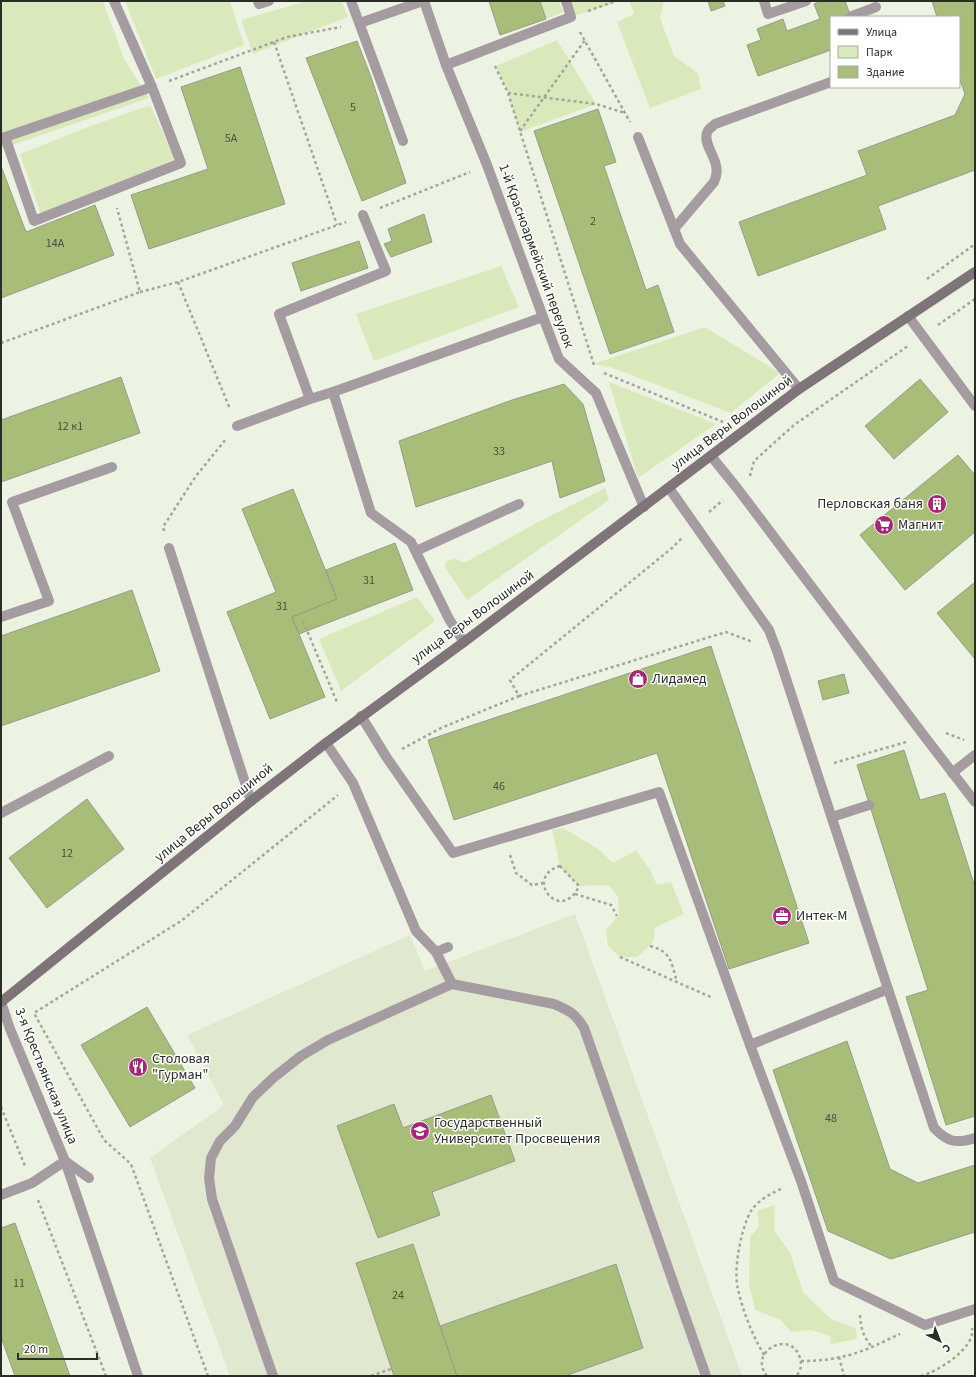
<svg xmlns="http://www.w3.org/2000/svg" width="976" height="1377" font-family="'Source Sans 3',sans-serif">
<rect width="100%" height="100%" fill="#edf3e2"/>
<!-- built -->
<path fill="#e0e8d0" d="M575,914L742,1376H230L150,1158L224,1105L187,1035L410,935L425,971Z"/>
<!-- green -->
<g fill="#dae9bc">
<path d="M8,1H103L124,59L149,98L1,149V3Z"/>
<path d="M125,1H230L244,45L156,79Z"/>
<path d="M307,1H342L348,17L253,54L241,20Z"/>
<path d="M540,1H559L563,12L546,19Z"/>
<path d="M566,1H611V4L571,17Z"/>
<path d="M629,1H664L660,18L674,56L698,73L701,89L650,108L617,22L634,14Z"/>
<path d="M557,40L596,104L520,132L508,93L496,66Z"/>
<path d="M150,105L175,159L41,215L20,154L88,127Z"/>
<path d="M501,266L519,307L374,361L356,314Z"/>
<path d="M705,327L780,373L731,413L613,368L593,364Z"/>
<path d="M609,382L716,424L638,478Z"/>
<path d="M605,488L609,500L467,600L445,567L446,562C453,557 456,559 464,563L542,520Z"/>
<path d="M417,597L435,621L341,691L319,639Z"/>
<path d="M563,828L600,850L613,863L636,850L650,870L657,885L671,882L684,914L654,928C657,943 647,948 637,957H620L608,946L606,930L619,915L618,897L609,885L579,886L560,866L552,830Z"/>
<path d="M775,1205L774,1230L790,1253L803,1292L831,1319L856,1328L857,1339L831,1344L830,1336L811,1330L791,1332L781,1320L755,1310L749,1284L750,1237L759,1226L757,1211Z"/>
</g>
<!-- building -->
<g fill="#a8bd78" stroke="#979c8c">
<path d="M489,1H540L546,19L500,35Z"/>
<path d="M708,1H723L725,6L711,11Z"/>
<path d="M822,1H845L851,17H831V50L758,76L747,45L761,40L757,29L783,19L787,31L820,19L814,4Z"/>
<path d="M932,1H975V170L878,206L886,229L758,276L739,222L867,175L858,151L955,115L965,94L959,77V17H937Z"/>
<path d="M357,41L371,77L406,183L362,201L306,58Z"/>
<path d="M240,67L285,204L149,249L131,195L208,169L181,87Z"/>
<path d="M598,109L616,162L604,166L638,266L646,290L658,285L674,332L610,354L534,131Z"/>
<path d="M1,166L26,232L95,205L114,255L1,298Z"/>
<path d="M424,214L432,242L391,257L384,244L392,241L388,229Z"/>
<path d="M359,241L368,268L301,291L292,263Z"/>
<path d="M121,377L140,433L1,482V420Z"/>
<path d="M920,379L948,412L894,459L865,426Z"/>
<path d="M564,384L583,404L605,481L560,498L552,461L416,507L399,441L512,400Z"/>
<path d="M958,455L975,475V532L905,590L860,535Z"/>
<path d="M293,489L337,599L292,617L325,697L270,719L227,612L276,592L242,509Z"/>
<path d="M395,543L413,590L299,634L292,617L337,599L326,570Z"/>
<path d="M975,582V659L937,613Z"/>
<path d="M132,590L160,671L1,726V636Z"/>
<path d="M711,646L809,943L729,969L657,753L454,820L428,740Z"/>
<path d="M844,674L849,693L823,700L818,681Z"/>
<path d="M904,750L920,800L945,793L975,887V1116L946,1125L906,997L928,990L857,765Z"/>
<path d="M87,799L124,849L47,908L9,858Z"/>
<path d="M147,1007L195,1088L130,1127L81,1045Z"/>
<path d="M847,1041L890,1169L918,1183L975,1165V1232L891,1259L828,1231L773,1070Z"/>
<path d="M491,1095L515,1161L432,1192L440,1215L378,1238L337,1126L394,1104L403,1128Z"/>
<path d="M15,1223L70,1376H15L1,1337V1228Z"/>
<path d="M413,1244L440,1326L457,1376H394L356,1263Z"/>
<path d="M616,1264L643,1348L565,1376H457L440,1326Z"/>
</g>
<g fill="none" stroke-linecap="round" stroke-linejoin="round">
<!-- path -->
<g stroke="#a3a79a" stroke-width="2.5" stroke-dasharray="3 3" stroke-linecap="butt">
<path d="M588,11L616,1"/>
<path d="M580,32L630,122"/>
<path d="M274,42L337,225"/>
<path d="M495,66L508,93L594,365"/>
<path d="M169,81L287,37L341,27"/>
<path d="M508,93L596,104L625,113"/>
<path d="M520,131L585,40"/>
<path d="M380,208L470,172"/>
<path d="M927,279L975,244"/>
<path d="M178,282L230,409"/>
<path d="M140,292L178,282L346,222"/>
<path d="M938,325L975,299"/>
<path d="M1,343L140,292L117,208"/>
<path d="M604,373L723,422"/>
<path d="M750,476L754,461L794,425L908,346"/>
<path d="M709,512L723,500"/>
<path d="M164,531L163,527L196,476L226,439"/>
<path d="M303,621L337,702"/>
<path d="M519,696L726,632L753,642"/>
<path d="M946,733L964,740"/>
<path d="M402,749L441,728L519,696L510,680L672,548L682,538"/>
<path d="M834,763L906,742"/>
<path d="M510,855L516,873L532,885L544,883"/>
<path d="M560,866L579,886C561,925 522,877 560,866Z"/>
<path d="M575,894L611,905L617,916"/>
<path d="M650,946C672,952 671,962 677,982"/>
<path d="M620,957L713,998"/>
<path d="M1,1107L25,1166"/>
<path d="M38,1200L106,1376"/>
<path d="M860,1315C861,1329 863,1336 872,1347"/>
<path d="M764,1355C752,1334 743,1312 738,1289C733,1270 741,1228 751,1211C758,1200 772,1193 783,1188"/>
<path d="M839,1357L844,1376"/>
<path d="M801,1361C816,1361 830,1360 845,1356C864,1352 882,1342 900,1334"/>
<path d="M208,1376L131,1164L104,1140L34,1013L181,921L338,795"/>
<path d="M371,1376L391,1369"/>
<path d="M767,1376C747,1352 791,1328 800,1358C802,1365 801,1371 796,1376"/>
<path d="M921,1376C937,1372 976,1348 972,1328"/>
</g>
<!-- lane -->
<g stroke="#a49ca0" stroke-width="10">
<path d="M114,1L152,87"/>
<path d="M258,1L259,4L269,1"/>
<path d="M351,1L403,141"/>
<path d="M424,1L446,65L571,17L566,1"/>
<path d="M764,1L768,14L806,1"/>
<path d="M850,17L876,7"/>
<path d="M638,137L680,244L799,389"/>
<path d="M1,138L5,137L152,87L181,163L34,221L5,137"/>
<path d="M674,229L714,182C724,162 702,147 707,133C708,129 712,127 715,124L831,82"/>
<path d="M908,316L975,406"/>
<path d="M310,399L279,314L386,271L363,215"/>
<path d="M237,426L310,399L333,392"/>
<path d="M711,456L737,488L925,737L975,802"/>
<path d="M169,548L251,801"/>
<path d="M416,551L519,504"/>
<path d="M1,617L49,601L12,502L112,467"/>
<path d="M464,642L449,619L411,542L371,513L333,392L543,317"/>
<path d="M361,716L387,758L453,853L659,792L750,1045L888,989L777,651L769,630L669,488"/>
<path d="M326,743L353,783L416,931L436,952L448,947"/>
<path d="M952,773L975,755"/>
<path d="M1,813L109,756"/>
<path d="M832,817L869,805"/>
<path d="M436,952L452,984"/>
<path d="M888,989L934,1128C948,1142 955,1144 975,1138"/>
<path d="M750,1045L801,1181L834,1281L925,1325L975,1309"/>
<path d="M65,1161L138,1376"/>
<path d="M65,1161L89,1178"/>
<path d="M1,1195L32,1183L65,1161"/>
<path d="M273,1376L212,1199L209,1178L211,1158L220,1141L235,1126L253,1097L273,1078L301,1056L328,1040L452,984L554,1004C570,1011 575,1013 584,1028L706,1376"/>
</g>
<!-- street -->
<g stroke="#a49ca0" stroke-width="10">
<path d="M360,23L423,1"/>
<path d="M446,65L487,165L543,317L559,359L596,393L644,507"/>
<path d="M1,1002L10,1029L65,1161"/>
</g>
<!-- secondary -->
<path stroke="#7f7479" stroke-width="10" d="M1,1002L251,801L326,743L464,642L799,389L975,272"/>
</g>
<!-- icons -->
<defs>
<symbol id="building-disc" viewBox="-11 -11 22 22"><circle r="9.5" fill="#a62777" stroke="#fff"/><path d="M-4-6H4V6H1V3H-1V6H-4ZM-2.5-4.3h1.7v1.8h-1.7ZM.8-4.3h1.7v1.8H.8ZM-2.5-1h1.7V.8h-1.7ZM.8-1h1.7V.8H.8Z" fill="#fff"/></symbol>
<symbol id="supermarket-disc" viewBox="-11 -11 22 22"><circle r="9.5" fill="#a62777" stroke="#fff"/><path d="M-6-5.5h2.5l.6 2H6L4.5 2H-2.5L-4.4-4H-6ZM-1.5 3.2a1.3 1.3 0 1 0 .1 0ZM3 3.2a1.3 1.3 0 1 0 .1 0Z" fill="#fff"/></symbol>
<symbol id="shop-disc" viewBox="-11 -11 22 22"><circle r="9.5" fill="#a62777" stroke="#fff"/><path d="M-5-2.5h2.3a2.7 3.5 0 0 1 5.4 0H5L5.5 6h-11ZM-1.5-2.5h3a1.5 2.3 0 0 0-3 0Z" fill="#fff"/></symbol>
<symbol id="office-disc" viewBox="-11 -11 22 22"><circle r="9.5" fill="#a62777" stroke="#fff"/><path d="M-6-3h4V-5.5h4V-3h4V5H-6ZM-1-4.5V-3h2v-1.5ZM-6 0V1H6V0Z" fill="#fff"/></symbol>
<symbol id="restaurant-disc" viewBox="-11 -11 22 22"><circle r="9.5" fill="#a62777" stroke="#fff"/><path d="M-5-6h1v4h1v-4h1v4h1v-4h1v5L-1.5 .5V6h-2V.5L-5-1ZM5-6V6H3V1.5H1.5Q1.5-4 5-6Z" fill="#fff"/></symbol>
<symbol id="university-disc" viewBox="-11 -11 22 22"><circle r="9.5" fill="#a62777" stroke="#fff"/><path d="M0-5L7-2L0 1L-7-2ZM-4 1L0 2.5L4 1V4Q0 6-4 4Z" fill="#fff"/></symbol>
</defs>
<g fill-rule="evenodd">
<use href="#building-disc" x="926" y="493" width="22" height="22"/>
<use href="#supermarket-disc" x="873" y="514" width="22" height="22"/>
<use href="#shop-disc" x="627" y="668" width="22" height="22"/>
<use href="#office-disc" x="771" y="905" width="22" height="22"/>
<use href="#restaurant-disc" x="127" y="1056" width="22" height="22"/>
<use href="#university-disc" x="409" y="1120" width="22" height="22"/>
</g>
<g text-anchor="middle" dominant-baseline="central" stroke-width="3" stroke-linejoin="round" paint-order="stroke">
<!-- number labels -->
<g font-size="12" fill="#4a503a">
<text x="353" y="107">5</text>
<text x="231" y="138">5А</text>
<text x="593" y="221">2</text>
<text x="55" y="243">14А</text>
<text x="70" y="426">12 к1</text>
<text x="499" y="451">33</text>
<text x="369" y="580">31</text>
<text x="282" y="606">31</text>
<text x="499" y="786">46</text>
<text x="67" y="853">12</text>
<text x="831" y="1118">48</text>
<text x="19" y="1283">11</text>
<text x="398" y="1295">24</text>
</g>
<!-- street labels -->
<g font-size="14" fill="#2a2c26" stroke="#fff">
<text transform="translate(536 256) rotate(70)">1-й Красноармейский переулок</text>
<text transform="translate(732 423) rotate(-37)">улица Веры Волошиной</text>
<text transform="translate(473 617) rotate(-36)">улица Веры Волошиной</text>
<text transform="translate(214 813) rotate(-39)">улица Веры Волошиной</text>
<text transform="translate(46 1076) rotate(68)">3-я Крестьянская улица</text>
</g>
<!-- poi labels -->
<g font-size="14" fill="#2a2c26" stroke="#fff" text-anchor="start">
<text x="923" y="504" text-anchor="end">Перловская баня</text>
<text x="898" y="525">Магнит</text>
<text x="652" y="679">Лидамед</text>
<text x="796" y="916">Интек-М</text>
<text x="152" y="1059">Столовая<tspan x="152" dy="16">"Гурман"</tspan></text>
<text x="434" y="1123">Государственный<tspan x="434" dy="16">Университет Просвещения</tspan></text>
</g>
</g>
<!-- border -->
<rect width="976" height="1377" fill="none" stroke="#2a2c26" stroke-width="4"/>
<!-- legend -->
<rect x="830" y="16" width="130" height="72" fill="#ffffff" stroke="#aaaba8"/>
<rect x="838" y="29" width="20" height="6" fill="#7f7479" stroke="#aaaba8"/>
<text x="866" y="36" font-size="12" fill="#2a2c26">Улица</text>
<rect x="838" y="46" width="20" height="12" fill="#dae9bc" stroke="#aaaba8"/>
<text x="866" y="56" font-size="12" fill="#2a2c26">Парк</text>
<rect x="838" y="66" width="20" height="12" fill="#a8bd78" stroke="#aaaba8"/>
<text x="866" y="76" font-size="12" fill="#2a2c26">Здание</text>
<!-- north arrow -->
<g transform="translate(940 1341) rotate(137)" stroke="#ffffff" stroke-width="3" paint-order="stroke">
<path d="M0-3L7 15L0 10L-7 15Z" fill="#2a2c26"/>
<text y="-6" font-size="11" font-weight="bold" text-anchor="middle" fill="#2a2c26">С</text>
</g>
<!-- scale -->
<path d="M18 1353v6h79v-6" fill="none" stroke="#2a2c26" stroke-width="2"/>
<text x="24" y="1353" font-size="12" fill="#2a2c26" stroke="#ffffff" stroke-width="3" paint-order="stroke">20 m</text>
</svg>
